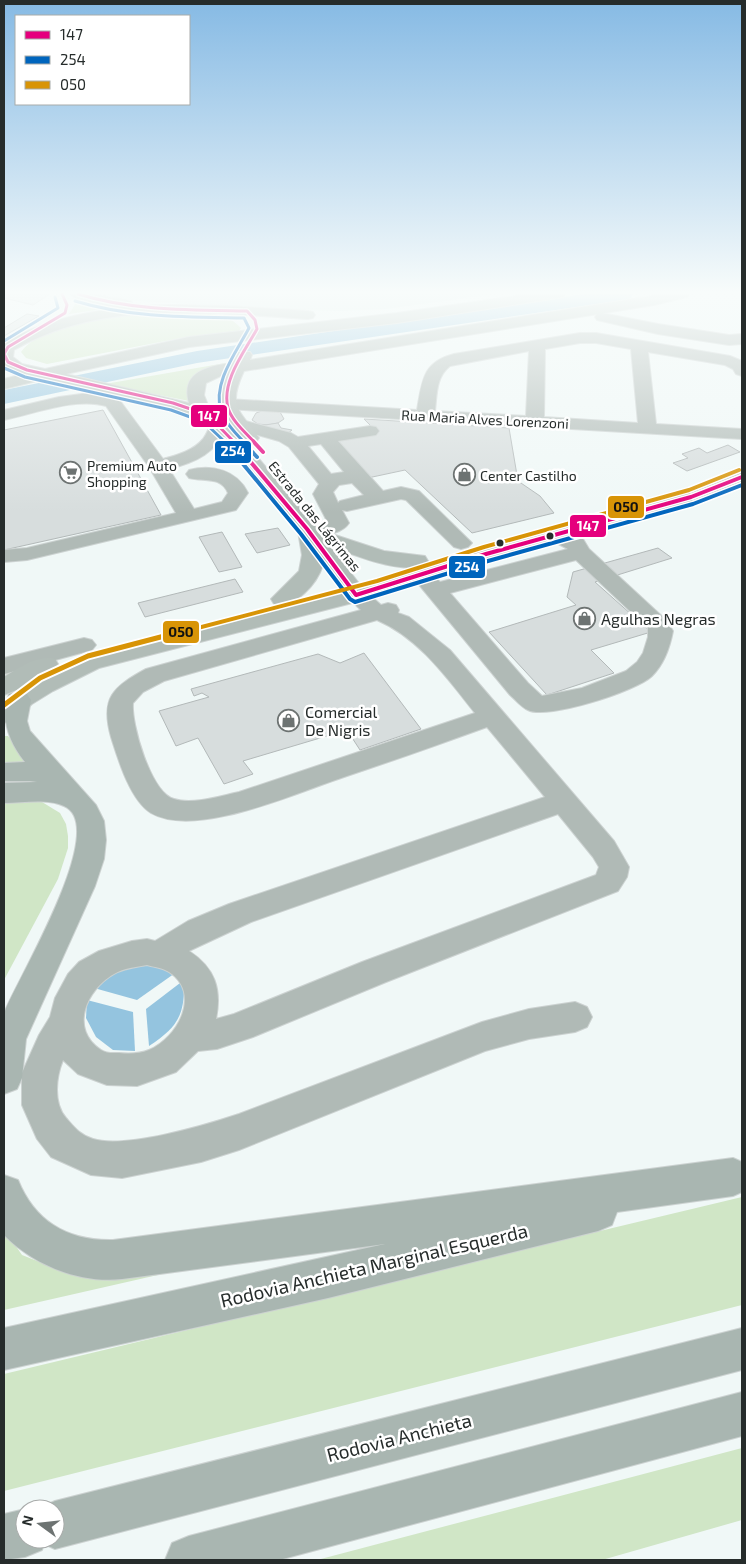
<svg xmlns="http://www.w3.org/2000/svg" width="746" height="1564" font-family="'Exo 2',sans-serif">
<rect width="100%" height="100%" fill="#f0f8f7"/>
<!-- built -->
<path fill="#dbebe8" d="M92,294H495L386,309L342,311L298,310L121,300Z"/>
<!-- green -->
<g fill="#d0e6c6">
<path d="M82,302L116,306L117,307L69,314L76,303Z"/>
<path d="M198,312C215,314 229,315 241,328L239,331L181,338L47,364L26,358L21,352C49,315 154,313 198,312Z"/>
<path d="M231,362L190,384L187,391L189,401L105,384Z"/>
<path d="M4,736H8L31,760L23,764L4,766Z"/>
<path d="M26,799L42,802L60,813L66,824L68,836V848L58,879L4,980V800Z"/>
<path d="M742,1197V1305L4,1491V1374Z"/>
<path d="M4,1229L22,1255L60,1270L171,1272L4,1310Z"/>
<path d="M742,1448V1520L602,1560H317Z"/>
</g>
<!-- water -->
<g fill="#94c4df">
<path d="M151,961L178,971L137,1000L94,988L118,967Z"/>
<path d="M184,980C185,1015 178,1027 149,1046L146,1009Z"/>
<path d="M87,1000L133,1012L135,1051L113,1050L96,1037L86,1018Z"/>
</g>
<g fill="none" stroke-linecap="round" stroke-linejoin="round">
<!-- river -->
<path fill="#94c4df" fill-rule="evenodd" d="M585,294H633L631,298L624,300L197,363L4,404V390L197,351Z"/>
</g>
<!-- building -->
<g fill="#d7dddd" stroke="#b3b9b9">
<path d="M8,294H50L33,305L4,298V296Z"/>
<path d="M27,314L39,316L4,336V328Z"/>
<path d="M103,410L161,515L4,550V430Z"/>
<path d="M265,410L280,412L284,419L278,423L268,425L258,424L252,420L256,413Z"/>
<path d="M364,419L509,428L518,481L540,496L554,513L472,533L405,470L363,479L332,442L378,433Z"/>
<path d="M278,423L281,428L292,430L287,434L258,426Z"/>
<path d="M728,445L740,452L687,471L673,463L688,458L682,454L699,448L707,453Z"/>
<path d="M278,528L290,545L257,553L245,534Z"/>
<path d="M222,532L242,567L219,572L199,537Z"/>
<path d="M658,548L672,558L595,582L651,632L591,650L614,673L547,695L489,632L576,605L567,597L573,572Z"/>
<path d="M235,579L243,592L145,617L138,603Z"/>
<path d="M364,653L421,729L360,750L347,730L243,761L253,774L224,784L198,738L176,746L159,711L209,697L202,693L194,696L191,689L318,654L340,663Z"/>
</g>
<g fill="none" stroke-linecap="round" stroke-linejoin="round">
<defs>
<g id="minor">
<path d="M602,313L658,324L729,335L742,334V344L729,345L658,334L597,320L595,317L597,314Z"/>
<path d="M580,333H596L730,356L742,361V376L736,374L733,369L725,365L648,352L656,424L742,429V439L228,409L222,408L219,404L222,400L228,399L417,410C422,382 422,362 454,354ZM580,343H596L631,349L638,423L544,417L545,349ZM529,351L526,416L435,411C437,394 436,377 450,366Z"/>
<path d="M89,393L102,394L118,398L163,459C177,455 193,451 203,439C207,434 209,427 213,421L219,420L225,421L228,425C216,453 197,462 169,469L194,509L222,502L228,493C221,476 204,482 189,478L186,474L189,470C212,464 237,470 248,493L236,510L27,560L4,562V550L27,548L176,513L149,467L106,406C76,397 34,414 4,420V410L59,397Z"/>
<path d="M238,419L291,433L298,437L370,426L376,427L379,431L376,435L338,441L383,491L401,487L419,491L472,543L468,547L461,549L454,547L406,500L401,499L347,511L342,510L349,523C343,532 329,536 319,533L316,529L319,525L327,521L313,494L319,484L289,447L279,441L232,428L229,424L232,420ZM321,444L344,472L331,474L308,446ZM352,483L364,495L340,501L338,503L333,492L339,485Z"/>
<path d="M556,529L583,539L589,549L666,620L673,631C670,647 664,664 652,676C637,691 547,720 528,710C521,707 515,699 510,695L411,575L414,570C427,567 432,573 440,582L568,549L549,539L546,535L549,531ZM576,560L648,628V637L643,653L637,662L626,671L582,688L542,696L528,683L450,593Z"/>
<path d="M356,588L364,590L381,605L388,603L396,605L399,610L398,613L409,617L450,650L614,841L629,867L627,877L618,891L386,982L253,1037L217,1049L198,1051L176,1072L137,1086L107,1085L78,1074L63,1060C56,1077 53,1103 66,1118C74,1127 80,1135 93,1139C125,1149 206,1125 239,1114L482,1022L529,1009L575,1002L587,1007L592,1017L587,1027L575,1032L529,1039L485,1051L239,1150L201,1162L122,1178L91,1175L51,1157L37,1139L22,1105V1073L39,1035L50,1017L55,998L68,974L79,962L99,951L132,941L147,939L155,941L188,921L229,904L545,797L487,727C440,744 392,761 344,777C298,792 196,839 151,813C130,800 118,759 111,737C100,698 113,687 146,669L361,610L345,595L348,590ZM377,620C419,638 447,678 475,713L239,792C220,796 193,805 174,799C151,793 131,724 133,703L143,692L164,681ZM558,814L593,857L599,867L596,875L362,962L234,1014L216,1019C222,989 215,968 189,951L191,950L251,922ZM147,965C154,967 163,968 169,972C202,993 178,1038 149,1050C139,1054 130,1054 119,1053C113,1053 107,1054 101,1050C69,1029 86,990 114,974C124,968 136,967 147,965Z"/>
<path d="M84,638L92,640L96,645L92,650L4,674V658Z"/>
</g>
<path id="major" d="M71,294H92L126,300L131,301L133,304L132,306C191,303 249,307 308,311L313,312L315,315L313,318L308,319C211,313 102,299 14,350L13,357L22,364L45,369L189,337L397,313L529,294H565L563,297L558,298L397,323L189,347L66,374L189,403C180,372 208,366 232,363L238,352H250L252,355L250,360L664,294H689L687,297L654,305L244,371C227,407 239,409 259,438L256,442H245L324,537L332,534L384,551L425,556L428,561L425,566C396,573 358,556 331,547L361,586L478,549L684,493L742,471V484L698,501L494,559L364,600L99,668L53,691L32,704L13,721L4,723V701L19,689L4,695V677C19,668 37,654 55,659L58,664L53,670L81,658L342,591L323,565C317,584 295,609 274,604L271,599L299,571L302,555L298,531L222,438L202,419L168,407L45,379L4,389V379L23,374L11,371L4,366V343C40,322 79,313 120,308C106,305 81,306 71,294ZM227,373C214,398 218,407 233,429L214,411L210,410L204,395L206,383Z"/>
<g id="highway">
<path d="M18,692L27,694L31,700L27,721L30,731L96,805L104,821L106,840L104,859L95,886L26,1039L22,1078L17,1089L4,1094C3,1081 1,1021 5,1011C17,980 111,826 64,806C46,798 23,803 4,803V783L37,782L30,781H4V763L25,762C9,742 0,719 9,694Z"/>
<path d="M733,1158L742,1162V1192L733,1196L617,1212L612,1225L598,1231L328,1298L4,1370V1328L385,1244L122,1279C80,1284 34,1265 5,1236L4,1175L18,1180C35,1222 68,1241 113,1240Z"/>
<path d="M742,1328V1370L55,1549L44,1544L42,1550L25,1557L4,1560V1514L25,1509V1539H55V1509H38L55,1501Z"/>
<path d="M742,1392V1436L279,1560H165L172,1543L189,1536Z"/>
</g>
</defs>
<!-- minor casing -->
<use href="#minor" stroke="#ccd2d1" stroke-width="2"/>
<!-- major casing -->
<use href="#major" stroke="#ccd2d1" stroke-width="2"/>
<!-- highway casing -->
<use href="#highway" stroke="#ccd2d1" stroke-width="2"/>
<!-- minor -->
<use href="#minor" fill="#b0bab6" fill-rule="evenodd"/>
<!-- major -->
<use href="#major" fill="#b1bcb7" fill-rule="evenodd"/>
<!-- highway -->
<use href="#highway" fill="#a9b6b1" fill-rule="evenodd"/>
<defs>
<g id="bus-1-far1">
<path d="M62,294L67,305L65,313L8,347L4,354L8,362L27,370L173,403L208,415L234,442"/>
<path d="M78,294C133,311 190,310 247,311L255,320L257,329C245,351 221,381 228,408C232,421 245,432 254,442"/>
</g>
<g id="bus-1">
<path d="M233,441L307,529L356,595L486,554L691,497L742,477"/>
<path d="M253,441L263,452"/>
</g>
<g id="bus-2-far1">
<path d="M75,301C131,318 187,317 244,318L249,328C237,351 212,383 221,411C225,422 235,433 244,442"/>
<path d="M4,341L58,308L55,297"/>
<path d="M4,368L25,377L171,410L204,422L225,442"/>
</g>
<g id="bus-2">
<path d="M224,441L301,534L350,599L355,602L488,561L693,504L742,485"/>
<path d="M242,441L257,457"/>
</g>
<path id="bus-3-far1" d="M190,630L377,581L484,547L689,490L739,470"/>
<path id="bus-3" d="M4,705L40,678L88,656L195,628"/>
</defs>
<!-- bus-1-far1 casing -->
<use href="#bus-1-far1" stroke="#fff" stroke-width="5.5"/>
<!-- bus-1 casing -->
<use href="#bus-1" stroke="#fff" stroke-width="7"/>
<!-- bus-2-far1 casing -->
<use href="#bus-2-far1" stroke="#fff" stroke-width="5.5"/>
<!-- bus-2 casing -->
<use href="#bus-2" stroke="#fff" stroke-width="7"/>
<!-- bus-3-far1 casing -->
<use href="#bus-3-far1" stroke="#fff" stroke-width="7"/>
<!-- bus-3 casing -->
<use href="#bus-3" stroke="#fff" stroke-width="9"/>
<!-- bus-1-far1 -->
<use href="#bus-1-far1" stroke="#e5007d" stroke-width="3"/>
<!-- bus-1 -->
<use href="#bus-1" stroke="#e5007d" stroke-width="4"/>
<!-- bus-2-far1 -->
<use href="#bus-2-far1" stroke="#0065bd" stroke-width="3"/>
<!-- bus-2 -->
<use href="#bus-2" stroke="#0065bd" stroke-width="4"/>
<!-- bus-3-far1 -->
<use href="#bus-3-far1" stroke="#d89406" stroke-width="4"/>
<!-- bus-3 -->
<use href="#bus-3" stroke="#d89406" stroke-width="5"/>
</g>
<!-- sky -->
<linearGradient id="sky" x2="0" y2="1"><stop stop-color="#86bae4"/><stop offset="0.57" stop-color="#f8fcfb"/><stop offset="1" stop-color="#f8fcfb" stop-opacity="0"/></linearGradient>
<rect width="746" height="513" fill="url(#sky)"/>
<!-- icons -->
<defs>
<symbol id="supermarket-ring" viewBox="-11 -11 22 22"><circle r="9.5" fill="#fff" stroke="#6d7372" stroke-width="1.5"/><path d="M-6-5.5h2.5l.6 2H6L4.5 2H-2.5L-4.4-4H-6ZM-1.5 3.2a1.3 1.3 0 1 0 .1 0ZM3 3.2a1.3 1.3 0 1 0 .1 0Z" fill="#6d7372"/></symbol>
<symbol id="shop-ring" viewBox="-11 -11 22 22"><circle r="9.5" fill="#fff" stroke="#6d7372" stroke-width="1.5"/><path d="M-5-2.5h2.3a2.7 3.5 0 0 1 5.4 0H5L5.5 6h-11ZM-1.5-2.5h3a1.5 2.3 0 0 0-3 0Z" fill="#6d7372"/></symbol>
</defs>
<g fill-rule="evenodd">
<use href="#supermarket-ring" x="58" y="460" width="25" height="25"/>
<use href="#shop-ring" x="452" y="462" width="25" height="25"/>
<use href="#shop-ring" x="572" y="606" width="25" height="25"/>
<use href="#shop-ring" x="276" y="708" width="25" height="25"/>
</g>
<!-- markers -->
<g fill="#262c2b" stroke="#fff" stroke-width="2">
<circle cx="550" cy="536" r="4.5"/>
<circle cx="500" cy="543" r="4.5"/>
</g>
<g text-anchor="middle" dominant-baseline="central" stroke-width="5" stroke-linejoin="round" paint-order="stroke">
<!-- far-street labels -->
<g font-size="14" fill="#262c2b" stroke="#fff">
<text transform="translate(485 419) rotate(3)">Rua Maria Alves Lorenzoni</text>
<text transform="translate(315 516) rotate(51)">Estrada das Lágrimas</text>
</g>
<!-- far-poi labels -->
<g font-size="14" fill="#262c2b" stroke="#fff" text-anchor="start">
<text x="87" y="465">Premium Auto<tspan x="87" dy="16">Shopping</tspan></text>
<text x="480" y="475">Center Castilho</text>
</g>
<!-- poi labels -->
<g font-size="16" fill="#262c2b" stroke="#fff" text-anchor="start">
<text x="601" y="618">Agulhas Negras</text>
<text x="305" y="711">Comercial<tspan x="305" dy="18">De Nigris</tspan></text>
</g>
<!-- near-street labels -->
<g font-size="19" fill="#262c2b" stroke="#fff">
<text transform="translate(374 1265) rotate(-13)">Rodovia Anchieta Marginal Esquerda</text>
<text transform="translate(399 1437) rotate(-14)">Rodovia Anchieta</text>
</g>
</g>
<g stroke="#fff" stroke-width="2">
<rect x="190" y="404" width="38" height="24" rx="5" fill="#e5007d"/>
<rect x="214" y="440" width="38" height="24" rx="5" fill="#0065bd"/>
<rect x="607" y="495" width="38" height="24" rx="5" fill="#d89406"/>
<rect x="569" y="514" width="38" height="24" rx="5" fill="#e5007d"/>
<rect x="448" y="555" width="38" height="24" rx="5" fill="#0065bd"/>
<rect x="162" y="620" width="38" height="24" rx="5" fill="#d89406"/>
</g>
<g font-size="14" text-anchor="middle" font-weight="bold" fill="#fff">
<text x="209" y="421">147</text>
<text x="233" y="456">254</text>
<text x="588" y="531">147</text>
<text x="467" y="572">254</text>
</g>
<g font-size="14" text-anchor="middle" font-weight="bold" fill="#111">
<text x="626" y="512">050</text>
<text x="181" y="637">050</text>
</g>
<!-- border -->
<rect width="746" height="1564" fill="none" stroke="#262c2b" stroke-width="10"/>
<!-- legend -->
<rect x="15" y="15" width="175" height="90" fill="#ffffff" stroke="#a8abaa"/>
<rect x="25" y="31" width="25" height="8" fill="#e5007d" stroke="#a8abaa"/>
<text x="60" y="40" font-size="15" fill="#262c2b">147</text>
<rect x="25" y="56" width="25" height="8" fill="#0065bd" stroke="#a8abaa"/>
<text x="60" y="65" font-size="15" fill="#262c2b">254</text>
<rect x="25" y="81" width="25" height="8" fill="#d89406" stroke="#a8abaa"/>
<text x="60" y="90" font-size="15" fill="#262c2b">050</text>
<!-- north arrow -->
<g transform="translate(40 1524) rotate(285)"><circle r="24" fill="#ffffff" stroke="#a8abaa"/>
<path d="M0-4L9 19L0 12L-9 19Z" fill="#6d7372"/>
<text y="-8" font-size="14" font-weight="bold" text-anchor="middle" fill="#262c2b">N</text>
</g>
</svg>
